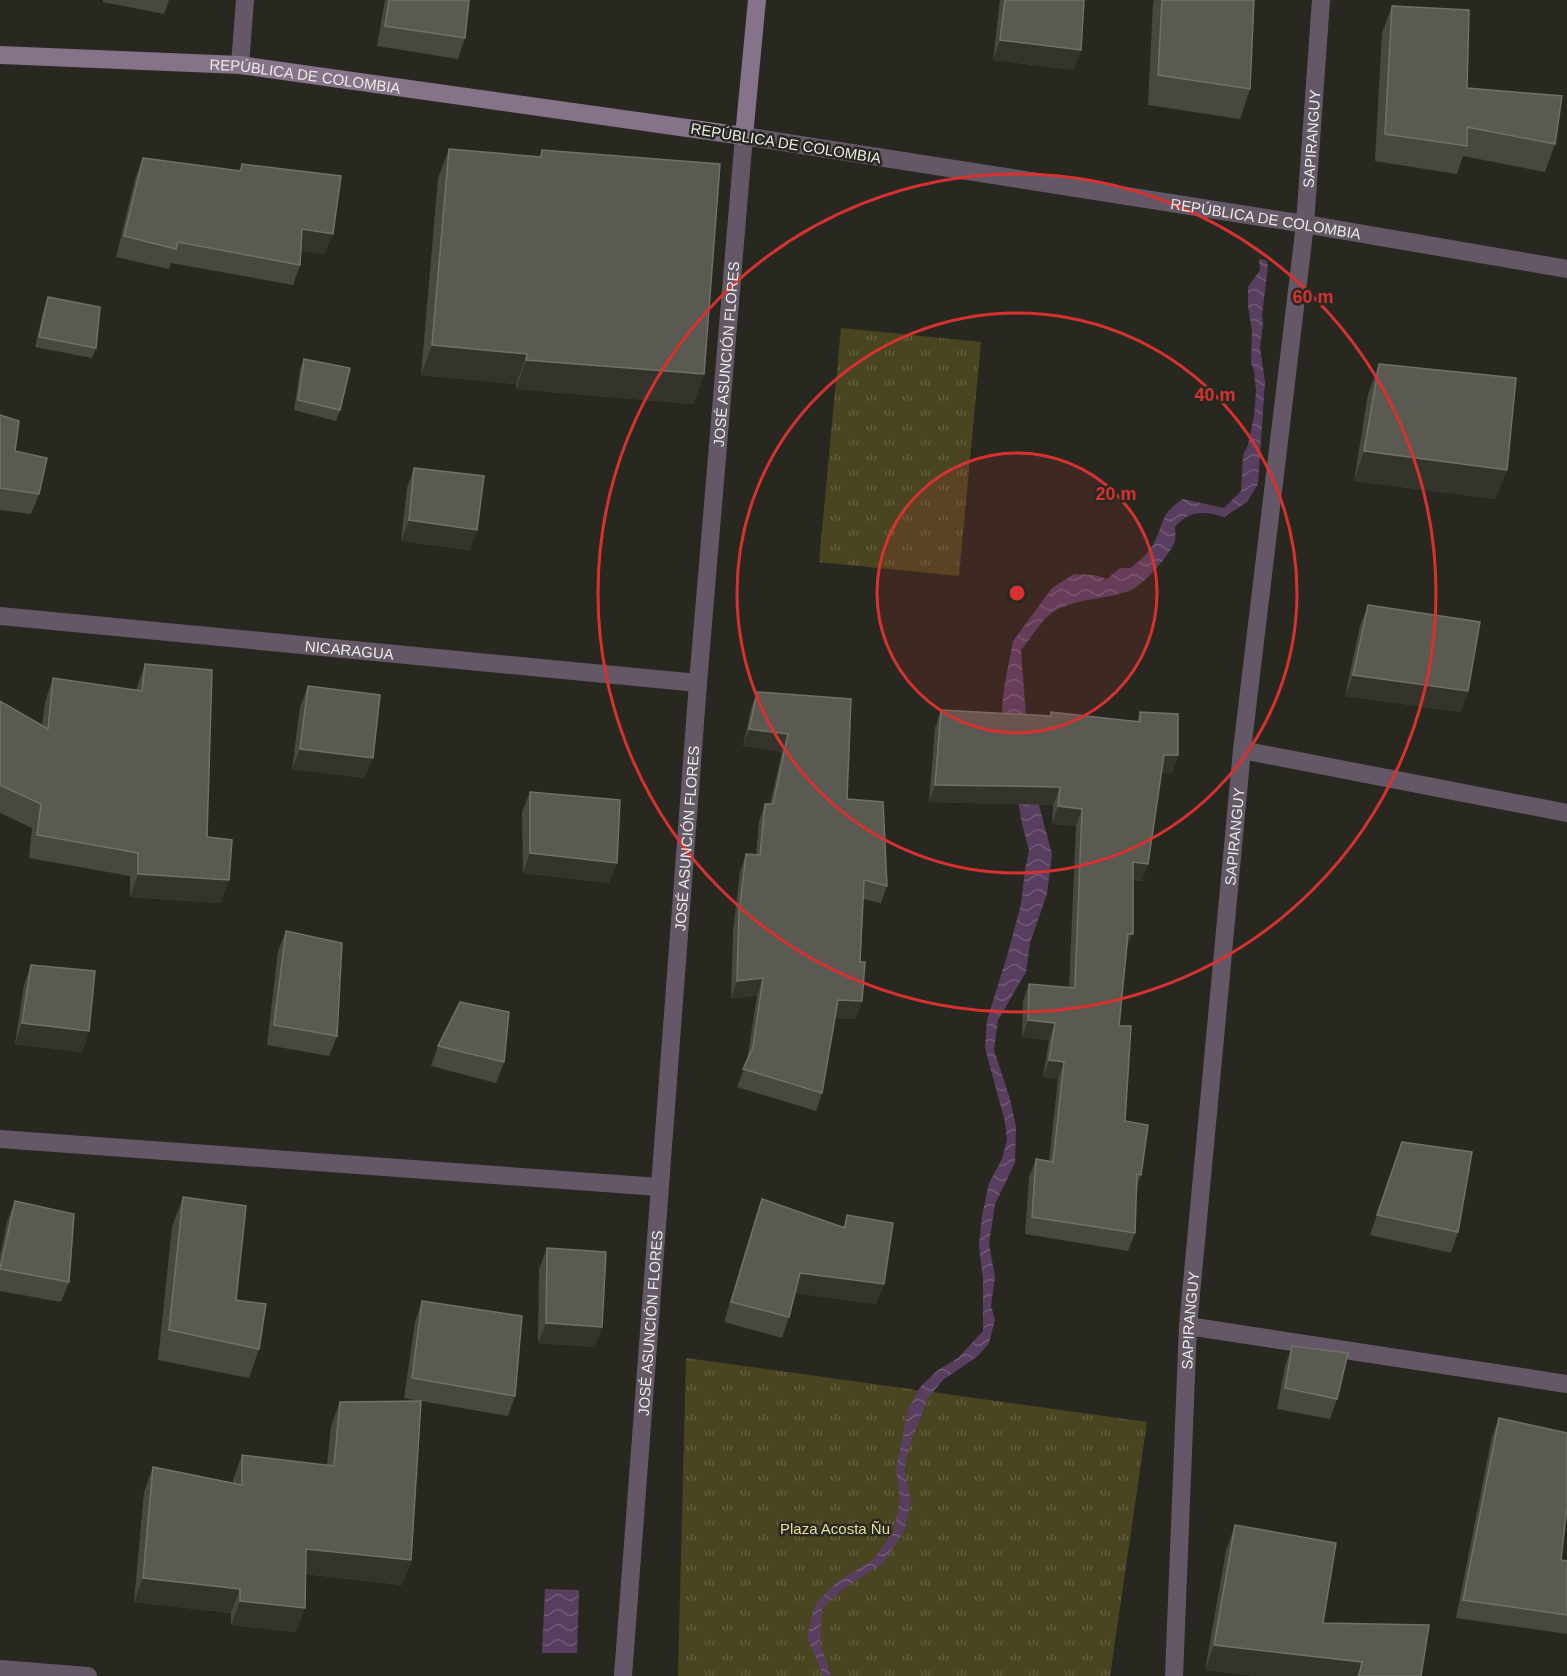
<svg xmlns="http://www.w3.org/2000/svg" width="1567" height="1676" font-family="Arial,sans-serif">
<defs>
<pattern id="park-tufts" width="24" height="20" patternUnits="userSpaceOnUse" patternTransform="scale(1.5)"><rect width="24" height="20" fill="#494521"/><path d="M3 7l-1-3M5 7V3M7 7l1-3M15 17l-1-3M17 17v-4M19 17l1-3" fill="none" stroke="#636041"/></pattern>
<pattern id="water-waves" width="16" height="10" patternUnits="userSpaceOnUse" patternTransform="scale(1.5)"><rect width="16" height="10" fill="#593f5f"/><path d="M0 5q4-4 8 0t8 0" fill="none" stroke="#715b76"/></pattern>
</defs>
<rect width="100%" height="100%" fill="#292820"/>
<!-- park -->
<g fill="url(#park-tufts)">
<path d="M841,328L981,342L959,576L819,562Z"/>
<path d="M686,1358L1147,1422L1110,1676H678Z"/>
</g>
<!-- water -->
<g fill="url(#water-waves)">
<path d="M1259,259L1266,260L1268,266L1262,315L1263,324L1260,347L1265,382L1258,484L1247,502L1224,517C1204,511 1189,510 1175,527C1175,531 1176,537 1175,541C1170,555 1143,586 1129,591C1107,599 1081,598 1058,609C1043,616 1032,637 1021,650L1030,771L1052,854L1047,894L1030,943L1026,972L998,1020L994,1050L1010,1099L1016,1127L1015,1163L995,1204L989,1244L995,1277L991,1306L995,1320L989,1343L978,1356L943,1380L928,1398L912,1439L904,1469L911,1501L904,1532L883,1563L840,1591L822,1609L820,1642L831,1676H823L807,1636L816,1603L837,1582L874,1559L894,1530L900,1501L896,1469L908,1410L920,1387L938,1370L958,1358L983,1331V1280L979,1246L982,1216L989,1183L1002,1159L1007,1140L1005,1122L985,1048L987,1020L1008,953L1021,904L1025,870L1029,850L1022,824L1002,708L1004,688L1013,641L1052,588L1074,574L1094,575L1107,579L1120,568H1131C1139,561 1149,553 1154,543C1165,521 1160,514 1183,499L1224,508L1241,491L1243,455L1248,445L1254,416L1256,391L1254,371L1251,363L1252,331L1248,306V287L1260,270Z"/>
<path d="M545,1589L579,1590L577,1653H542Z"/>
</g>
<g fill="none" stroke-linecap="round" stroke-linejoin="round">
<!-- street -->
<g stroke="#645867" stroke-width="18">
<path d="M240,65L245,0"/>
<path id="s1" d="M0,616L698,683"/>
<path d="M1242,750L1567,813"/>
<path d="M0,1139L659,1187"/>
<path d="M1188,1326L1567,1384"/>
<path d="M0,1669L88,1676"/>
<path id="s2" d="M623,1676L698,683L744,136L1305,224L1567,269"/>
<path id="s3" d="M1174,1676L1188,1326L1242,750L1305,224L1321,0"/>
</g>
<!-- secondary -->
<path stroke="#86738a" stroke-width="18" id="s4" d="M0,55L240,65L744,136L757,0"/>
</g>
<!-- wall -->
<g fill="#494840">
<path d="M103,0H169L164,14L103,2Z"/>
<path d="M385,0H469L465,38L458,59L377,46Z"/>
<path d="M1000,0H1084L1074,70L993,60Z"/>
<path d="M1154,0H1254L1250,89L1240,119L1148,105L1153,4Z"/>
<path d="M1392,6L1467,88L1555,144L1545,172L1463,156L1457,174L1375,161L1382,33Z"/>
<path d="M449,149L539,157L542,150L704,374L693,404L516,389V384L421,375L438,178Z"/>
<path d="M143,158L239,171L242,164L325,254L301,250L300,265L293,285L171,263L169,269L116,257L135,179Z"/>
<path d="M48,297L96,348L92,358L35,347L44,308Z"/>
<path d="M304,359L340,410L336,421L294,410L300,369Z"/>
<path d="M1379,364L1496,499L1354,481L1368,394Z"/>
<path d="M0,415L15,451L39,494L31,514L0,510Z"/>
<path d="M414,468L470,550L401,541L407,488Z"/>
<path d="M1368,605L1461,712L1345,696L1360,626Z"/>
<path d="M145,664L207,837L221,903L130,897V876L29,858L32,828L0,813V701L42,726L45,702L53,678L136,690Z"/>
<path d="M308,686L365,778L292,769L300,707Z"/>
<path d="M757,692L847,799L887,886L881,903L863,899L856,1019L835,1018L822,1093L816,1111L737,1087L747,1061L757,995L731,999L733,931L740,871L746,854L756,855L759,821L765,804H770L782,752L743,746L751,709Z"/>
<path d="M941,710L1049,716L1051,712L1137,721L1140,712L1178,755L1172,773L1161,772L1142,881L1133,880L1119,1026L1125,1121L1141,1175L1136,1189L1135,1233L1128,1251L1025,1234L1029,1177L1036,1159L1049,1161L1058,1079L1043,1077L1049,1040L1022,1037L1023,1001L1029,984L1069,988L1076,826L1052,824L1053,805L929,802L935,728Z"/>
<path d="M530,792L610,883L523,873L522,812Z"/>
<path d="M286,931L337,1036L329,1056L267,1045L278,951Z"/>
<path d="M31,965L89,1031L82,1052L15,1044L24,985Z"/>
<path d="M438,1046L504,1062L496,1083L431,1066Z"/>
<path d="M1402,1142L1458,1232L1451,1253L1370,1235Z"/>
<path d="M183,1197L236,1300L259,1349L249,1378L158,1360L172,1227Z"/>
<path d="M762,1199L843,1227L847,1215L884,1284L876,1304L795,1293L789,1317L782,1338L724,1322L755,1219Z"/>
<path d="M15,1201L69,1282L61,1302L0,1291V1256L7,1222Z"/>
<path d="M547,1248L595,1347L538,1343L539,1269Z"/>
<path d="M422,1301L515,1396L508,1416L421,1401L411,1560L402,1585L305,1574L296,1632L231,1625V1613L134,1602L144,1492L153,1467L233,1483V1480L242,1455L327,1465L331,1426L340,1402L420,1401L404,1398L415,1322Z"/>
<path d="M1292,1346L1337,1399L1330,1419L1277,1409L1285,1366Z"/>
<path d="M1499,1418L1561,1560L1567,1561V1634L1456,1618L1492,1436Z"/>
<path d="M1235,1525L1323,1623L1421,1676H1256L1205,1670L1226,1551Z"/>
</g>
<!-- shaded-wall -->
<g fill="#35342c">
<path d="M1000,40L1081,50L1074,70L993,60Z"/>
<path d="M302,229L333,234L325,254L295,250Z"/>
<path d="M432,345L527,354L516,384L421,375Z"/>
<path d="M526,360L704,374L693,404L516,389Z"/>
<path d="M1364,451L1507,470L1496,499L1354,481Z"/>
<path d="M409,520L477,530L470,550L401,541Z"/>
<path d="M1353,675L1468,691L1461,712L1345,696Z"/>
<path d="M749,729L788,734L782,752L743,746Z"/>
<path d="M300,749L373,758L365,778L292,769Z"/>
<path d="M1164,755H1178L1172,773L1158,772Z"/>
<path d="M935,785L1060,787L1053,805L929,802Z"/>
<path d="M1058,806L1082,809L1076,826L1052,824Z"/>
<path d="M530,853L617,863L610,883L523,873Z"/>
<path d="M1133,862L1148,864L1142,881L1127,879Z"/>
<path d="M138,874L229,880L221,903L130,897Z"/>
<path d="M1128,934H1133L1126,952Z"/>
<path d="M763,978L757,995L731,999L737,981Z"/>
<path d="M838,1000L862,1001L856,1019L831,1018Z"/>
<path d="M1028,1020L1055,1023L1049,1040L1022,1037Z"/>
<path d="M22,1023L89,1031L82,1052L15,1044Z"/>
<path d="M1049,1060L1064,1062L1058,1079L1043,1077Z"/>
<path d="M800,1273L884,1284L876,1304L793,1293Z"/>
<path d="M546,1323L602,1327L595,1347L538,1343Z"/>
<path d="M306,1549L411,1560L402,1585L297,1573Z"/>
<path d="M143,1578L240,1589L231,1613L134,1602Z"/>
<path d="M240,1601L305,1608L296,1632L231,1625Z"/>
<path d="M1214,1645L1362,1662L1357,1676H1256L1205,1670Z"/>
</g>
<!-- building -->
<g fill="#5a5a52" stroke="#717069" stroke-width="1.5">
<path d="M389,0H469L465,38L385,26Z"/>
<path d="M1005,0H1084L1081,50L1000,40Z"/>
<path d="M1162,0H1254L1250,89L1158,75Z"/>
<path d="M1392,6L1469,10L1467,88L1562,96L1555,144L1467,127V146L1385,134Z"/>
<path d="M449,149L541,157L542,150L720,164L704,374L526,360L527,354L432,345Z"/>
<path d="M143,158L241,171L242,164L341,176L333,234L302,229L300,265L178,242L176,249L124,236Z"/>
<path d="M48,297L100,307L96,348L39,337Z"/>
<path d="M304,359L350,368L340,410L298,400Z"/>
<path d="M1379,364L1516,378L1507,470L1364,451Z"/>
<path d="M0,415L19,421L15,451L47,458L39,494L0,488Z"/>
<path d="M414,468L484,476L477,530L409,520Z"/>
<path d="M1368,605L1480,622L1468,691L1353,675Z"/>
<path d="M145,664L212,670L207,837L232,840L229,880L138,874V853L37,835L41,804L0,785V701L48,729L53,678L142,691Z"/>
<path d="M308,686L380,695L373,758L300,749Z"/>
<path d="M757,692L851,699L847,799L883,802L887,886L864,880L860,962H865L862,1001L838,1000L822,1093L743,1069L753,1047L763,978L737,981L739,913L746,854L760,855L765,804H773L788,734L749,729Z"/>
<path d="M941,710L1051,716V712L1140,722V712L1178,714V755H1164L1148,864L1133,862V934H1128L1119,1026H1131L1125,1121L1148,1125L1141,1175L1137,1174L1135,1233L1032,1217L1036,1159L1053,1162L1064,1062L1049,1060L1055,1023L1028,1020L1029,984L1075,988L1082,809L1058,806L1060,787L935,785Z"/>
<path d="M530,792L620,800L617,863L530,853Z"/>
<path d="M286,931L342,943L337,1036L274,1025Z"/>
<path d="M31,965L95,971L89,1031L22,1023Z"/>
<path d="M460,1002L509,1012L504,1062L438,1046Z"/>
<path d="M1402,1142L1472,1152L1458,1232L1377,1215Z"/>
<path d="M183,1197L246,1206L236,1300L266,1304L259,1349L169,1330Z"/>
<path d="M762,1199L845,1228L847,1215L893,1223L884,1284L800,1273L789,1317L731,1302Z"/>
<path d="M15,1201L74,1214L69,1282L0,1269Z"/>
<path d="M547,1248L606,1252L602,1327L546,1323Z"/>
<path d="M422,1301L522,1316L515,1396L412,1378Z"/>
<path d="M1292,1346L1348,1353L1337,1399L1285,1388Z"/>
<path d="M421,1401L411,1560L306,1549L305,1608L240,1601V1589L143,1578L153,1467L242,1485V1455L334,1466L340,1402Z"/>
<path d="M1499,1418L1567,1433V1506L1561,1560L1567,1561V1615L1463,1600Z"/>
<path d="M1235,1525L1336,1543L1323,1623L1429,1625L1421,1676H1359L1362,1662L1214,1645Z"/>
</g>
<!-- distance rings -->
<circle cx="1017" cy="593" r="140" fill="#d73231" fill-opacity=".12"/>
<g fill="none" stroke="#d73231" stroke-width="3">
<circle cx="1017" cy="593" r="140"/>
<circle cx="1017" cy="593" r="280"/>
<circle cx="1017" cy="593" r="419"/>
</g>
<g text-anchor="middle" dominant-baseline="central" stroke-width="5" stroke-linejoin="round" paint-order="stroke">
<!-- street labels -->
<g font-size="15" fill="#eaeae4" stroke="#292820">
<text stroke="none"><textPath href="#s4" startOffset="306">REPÚBLICA DE COLOMBIA</textPath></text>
<text stroke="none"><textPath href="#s3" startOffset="1544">SAPIRANGUY</textPath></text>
<text transform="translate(786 143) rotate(9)">REPÚBLICA DE COLOMBIA</text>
<text stroke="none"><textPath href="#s2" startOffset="2073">REPÚBLICA DE COLOMBIA</textPath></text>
<text stroke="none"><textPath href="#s2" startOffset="1326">JOSÉ ASUNCIÓN FLORES</textPath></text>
<text stroke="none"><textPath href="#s1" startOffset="351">NICARAGUA</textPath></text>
<text stroke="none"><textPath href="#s3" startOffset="842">SAPIRANGUY</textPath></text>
<text stroke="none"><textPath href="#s2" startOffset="840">JOSÉ ASUNCIÓN FLORES</textPath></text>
<text stroke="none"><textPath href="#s3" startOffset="356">SAPIRANGUY</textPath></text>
<text stroke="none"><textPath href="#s2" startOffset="354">JOSÉ ASUNCIÓN FLORES</textPath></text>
</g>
<!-- park labels -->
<g font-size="15" fill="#e8df98" stroke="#292820">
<text x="835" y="1528">Plaza Acosta Ñu</text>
</g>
</g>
<circle cx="1017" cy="593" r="9" fill="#d73231" stroke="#292820" stroke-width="3"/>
<g font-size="18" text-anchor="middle" font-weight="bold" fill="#d73231" stroke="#292820" stroke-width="5" stroke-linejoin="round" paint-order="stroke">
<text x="1313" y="303">60 m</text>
<text x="1215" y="401">40 m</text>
<text x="1116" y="500">20 m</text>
</g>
</svg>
